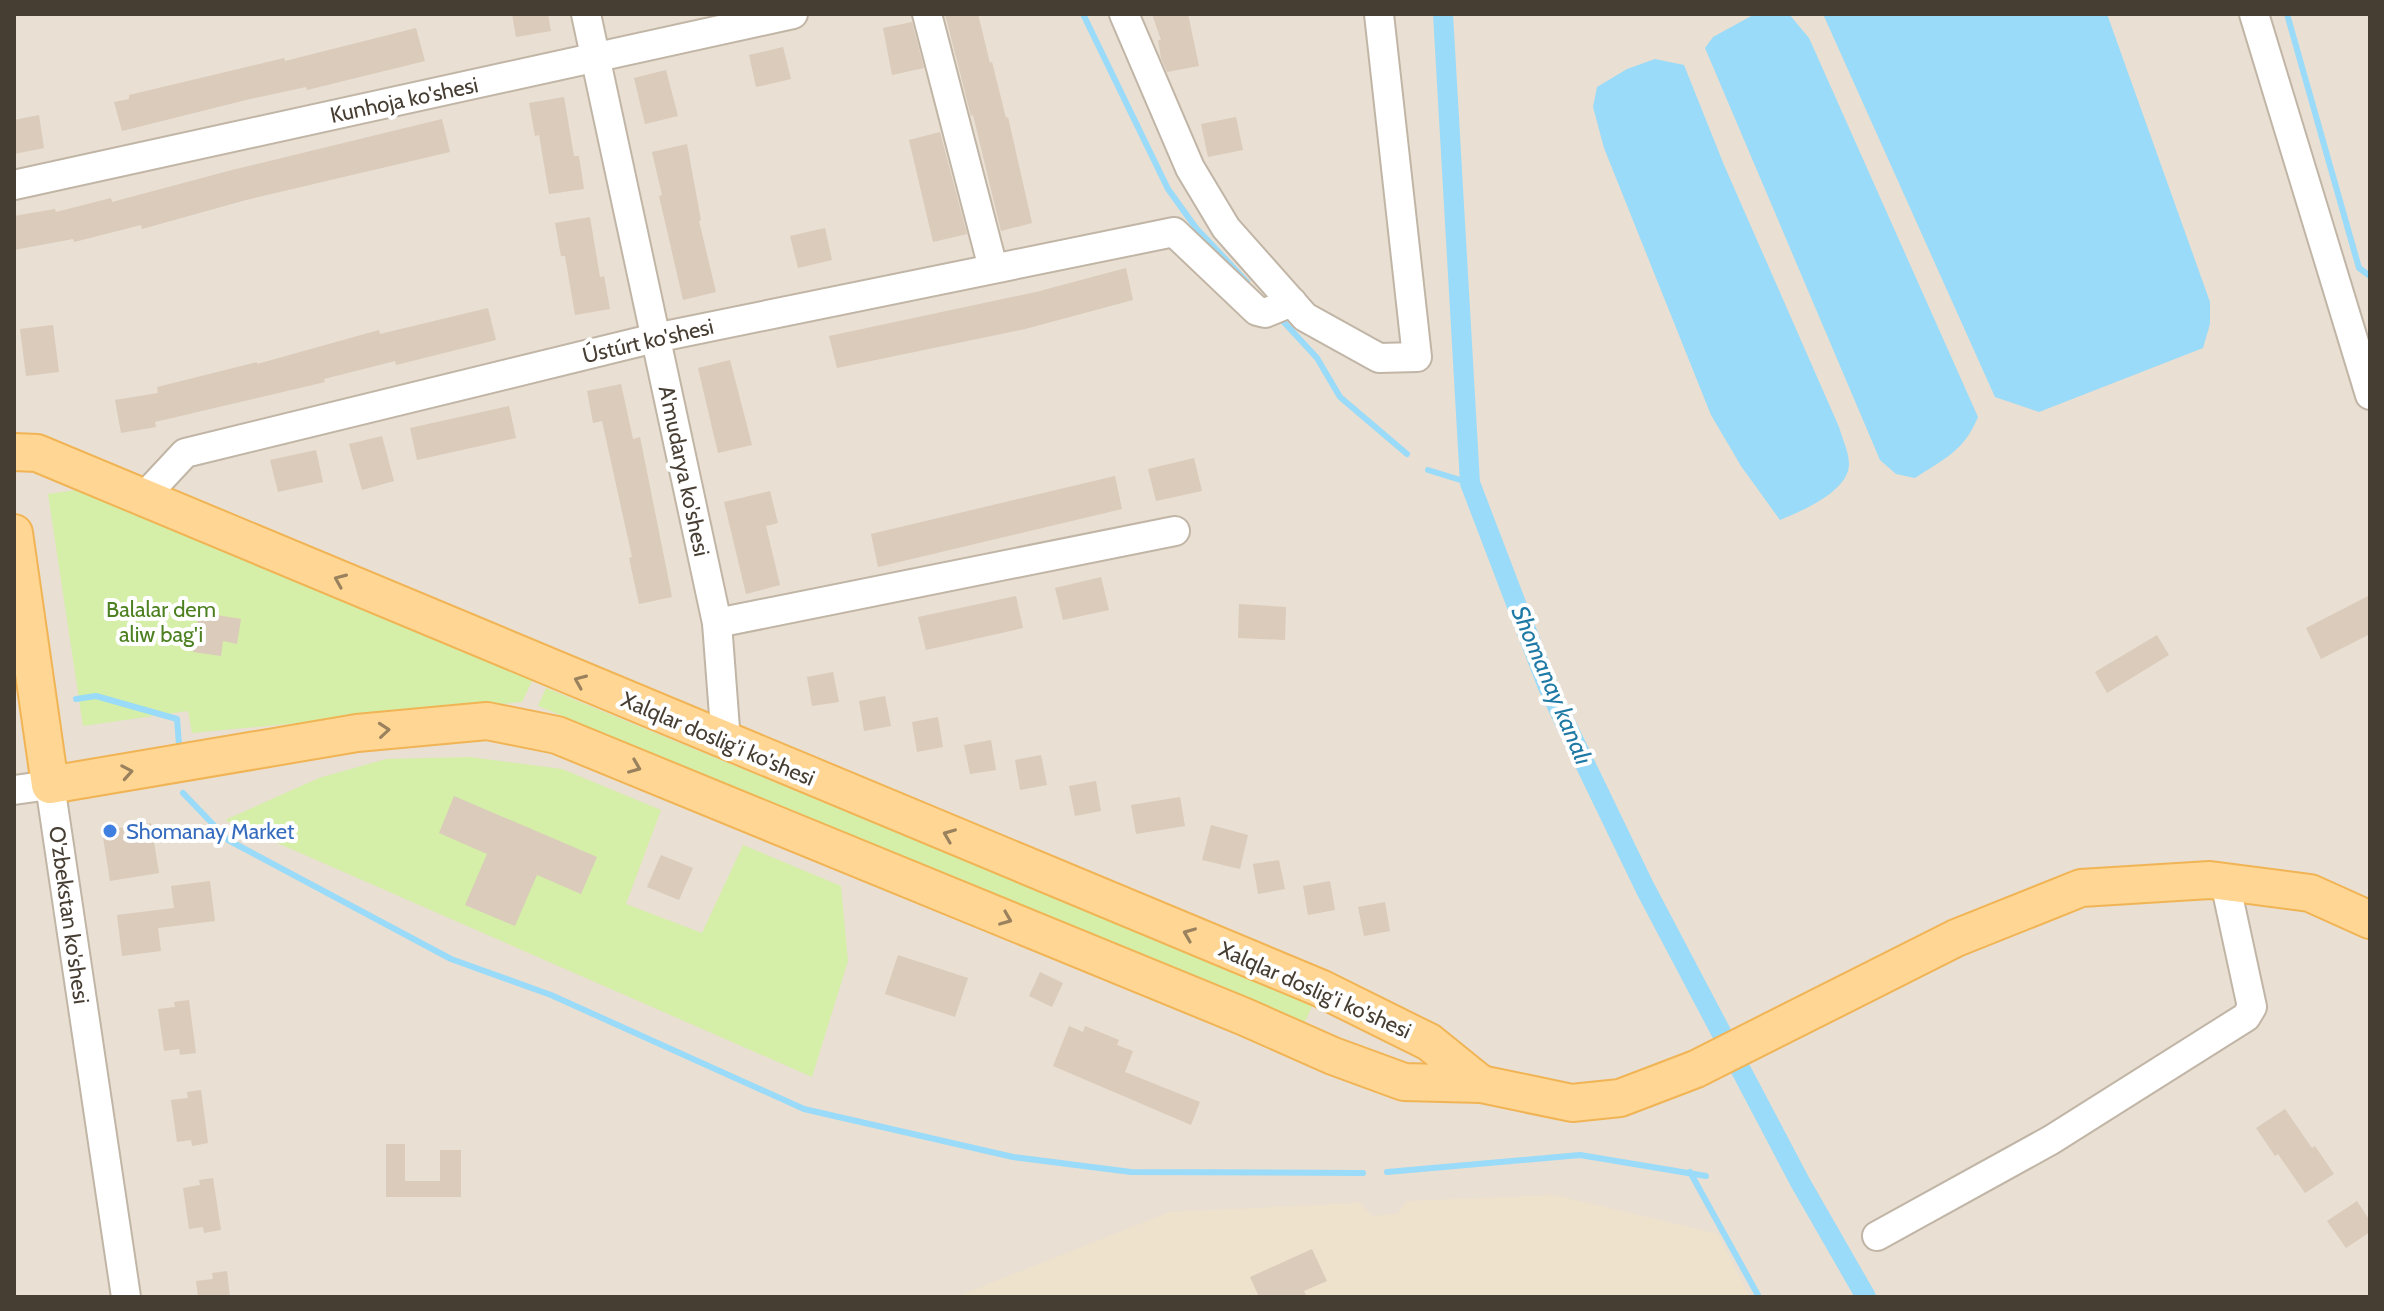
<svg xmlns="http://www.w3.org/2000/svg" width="2384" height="1311" font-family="Cabin,sans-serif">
<rect width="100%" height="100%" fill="#f4eee4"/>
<!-- residential -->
<rect fill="#e9dfd2" x="14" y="14" width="2356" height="1283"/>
<!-- education -->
<path fill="#efe2cc" d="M1554,1195L1718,1234L1750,1297H956L1170,1212L1360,1203L1372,1216L1397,1214L1407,1201Z"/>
<!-- green -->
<g fill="#d5eea8">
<path d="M84,489L533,679L522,702L192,733L188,711L83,726L48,494Z"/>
<path d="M546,688L1313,1004L1305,1022L538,706Z"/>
<path d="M470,757L562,769L661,810L626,904L702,933L743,845L841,886L848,961L812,1077L225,820L319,778L386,759Z"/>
</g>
<!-- water -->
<g fill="#99dbf9">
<path d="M1755,14H1789L1809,38L1978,417C1964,451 1944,459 1915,478L1896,474L1880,460L1705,48L1713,37Z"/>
<path d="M1823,14H2107L2210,302V324L2203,348L2039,412L1995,397Z"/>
<path d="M1655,59L1684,65L1724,165L1839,427C1842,438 1849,452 1849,464C1849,491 1802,511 1780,520L1741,466L1711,415L1604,148L1593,107L1597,87L1627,69Z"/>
</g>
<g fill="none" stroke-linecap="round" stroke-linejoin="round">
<!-- stream -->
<g stroke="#99dbf9" stroke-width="6">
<path d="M1083,14L1168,189L1196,228L1247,282"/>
<path d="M2287,14L2359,268L2370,276"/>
<path d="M1281,319L1317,358L1340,397L1407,454"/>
<path d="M1428,470L1470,483"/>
<path d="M76,699L96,696L177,719L179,744"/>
<path d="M183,793L228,840L451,959L551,995L804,1109L1013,1157L1131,1172L1363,1173"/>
<path d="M1387,1172L1580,1155L1706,1176"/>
<path d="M1690,1172L1759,1297"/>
</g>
<!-- canal -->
<path stroke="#99dbf9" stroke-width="20" d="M1443,14L1470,483L1548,687L1645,888L1800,1182L1866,1297"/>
</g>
<!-- building -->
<g fill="#dacbbb">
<path d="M512,14H548L551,31L516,37Z"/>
<path d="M945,14H978L990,63L992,62L1006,118L1008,117L1032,223L1001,231L973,115L971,116Z"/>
<path d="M1152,14H1188L1199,66L1167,72L1161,58L1158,40H1161Z"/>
<path d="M912,22L924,68L892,75L883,28Z"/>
<path d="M416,28L425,61L307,90L306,87L246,100L122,131L114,102L129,99V95L284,58L285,61Z"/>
<path d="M783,47L791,79L756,87L749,55Z"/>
<path d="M666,70L678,116L645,124L634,78Z"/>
<path d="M564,97L574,156H579L584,189L549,194L539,135L535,136L529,103Z"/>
<path d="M39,115L44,148L14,154V120Z"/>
<path d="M1236,117L1243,150L1208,157L1201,124Z"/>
<path d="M442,119L450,152L246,200L142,229L141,225L74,242L73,239L14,250V216L55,209L56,212L111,198L112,202L232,170Z"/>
<path d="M940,132L967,234L933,242L909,140Z"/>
<path d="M687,144L701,220L699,221L716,292L683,300L659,196L662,195L652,152Z"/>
<path d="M590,217L600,277L604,276L610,309L575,315L565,256H561L555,223Z"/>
<path d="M825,228L832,260L798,268L790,236Z"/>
<path d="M1126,268L1133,300L1025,329L837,368L829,336L1036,292Z"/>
<path d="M488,308L496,340L396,365L395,361L324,379L325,382L155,422L156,427L121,433L115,400L158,393L157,387L257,362V364L379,330L380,334Z"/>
<path d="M53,325L59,372L26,376L20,329Z"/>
<path d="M730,360L752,445L718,453L698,368Z"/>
<path d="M621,384L633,439L640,437L672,597L639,604L629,558L632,557L602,421L593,423L587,391Z"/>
<path d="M509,406L516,438L417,460L410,428Z"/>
<path d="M382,436L394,481L362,490L349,444Z"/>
<path d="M316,450L323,482L278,492L270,460Z"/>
<path d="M1194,458L1202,491L1156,501L1148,469Z"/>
<path d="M1115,476L1122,509L878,567L871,534Z"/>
<path d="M770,491L778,523L766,526L780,585L746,594L724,502Z"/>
<path d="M1101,577L1109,610L1063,620L1055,588Z"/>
<path d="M2370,595V634L2321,659L2306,628Z"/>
<path d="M1016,596L1023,628L926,650L918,617Z"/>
<path d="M1239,604L1286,607L1285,640L1238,638Z"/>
<path d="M199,612L241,619L237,644L223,641L221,656L193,652Z"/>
<path d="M2157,635L2169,655L2107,693L2095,672Z"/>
<path d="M833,672L839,702L812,706L807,677Z"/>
<path d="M885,696L891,726L864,731L859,701Z"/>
<path d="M938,717L943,747L917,752L912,722Z"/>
<path d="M991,740L996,770L970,774L964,745Z"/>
<path d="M1041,755L1047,785L1020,790L1015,760Z"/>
<path d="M1096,781L1101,811L1075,816L1069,786Z"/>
<path d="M454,796L597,857L581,894L537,875L515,926L465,905L487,854L439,833Z"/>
<path d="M1180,797L1185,826L1136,834L1131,805Z"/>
<path d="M151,823L159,873L110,881L102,831Z"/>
<path d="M1211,825L1248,835L1240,869L1202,860Z"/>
<path d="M661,855L693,868L679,900L647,887Z"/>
<path d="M1279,860L1285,889L1258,894L1253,864Z"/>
<path d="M210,881L215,921L158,928L161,951L122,956L117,915L174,908L171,886Z"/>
<path d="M1330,881L1335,910L1308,915L1303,886Z"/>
<path d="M1385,902L1390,931L1364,936L1358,907Z"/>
<path d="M898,955L968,978L955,1017L885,994Z"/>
<path d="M1040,972L1063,983L1052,1007L1029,996Z"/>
<path d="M189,1000L196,1053L180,1055L179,1049L164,1051L158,1009L175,1007L174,1002Z"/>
<path d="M1069,1026L1083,1032L1085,1026L1119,1040L1117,1045L1133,1051L1125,1072L1200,1102L1191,1125L1053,1066Z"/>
<path d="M201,1090L208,1143L192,1146L191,1140L177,1142L171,1100L188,1098L187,1092Z"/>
<path d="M2285,1109L2312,1148L2315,1146L2334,1174L2305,1193L2278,1154L2275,1156L2256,1128Z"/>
<path d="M386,1144H405V1181H440V1150H461V1197H386Z"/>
<path d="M213,1178L221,1230L204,1233L203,1227L189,1229L183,1188L200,1185L199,1180Z"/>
<path d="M2357,1201L2370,1221V1232L2346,1248L2327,1221Z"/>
<path d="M1312,1249L1327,1281L1304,1291L1307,1297H1259L1250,1277Z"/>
<path d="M227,1271L230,1297H198L196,1281L213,1279L212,1273Z"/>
</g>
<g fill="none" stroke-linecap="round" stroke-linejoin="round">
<defs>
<g id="minor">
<path d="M586,14L717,623L726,742"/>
<path d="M927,14L993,268"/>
<path d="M1124,14L1190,168L1226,228L1305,317L1379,358L1417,357L1379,14"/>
<path d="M2254,14L2370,395"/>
<path d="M14,185L793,14"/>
<path d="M143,498L185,453L655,338L1174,232L1257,311L1265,313L1292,302"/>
<path d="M717,623L1175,531"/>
<path d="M14,790L50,785L126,1297"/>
<path d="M1877,1236L2051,1140L2246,1017L2252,1007L2225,882"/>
</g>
<g id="major">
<path d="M14,452L37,453L1320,988L1429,1042L1481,1084"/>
<path d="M14,533L50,785L357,733L487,721L557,735L1245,1017L1333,1056L1404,1082L1481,1084L1572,1103L1620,1098L1696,1069L1956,938L2081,888L2210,880L2310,893L2370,920"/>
</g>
</defs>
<!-- minor casing -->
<use href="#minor" stroke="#c1b5a6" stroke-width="32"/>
<!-- major casing -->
<use href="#major" stroke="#f1b455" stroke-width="40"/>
<!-- minor -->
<use href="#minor" stroke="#fff" stroke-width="28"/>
<!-- major -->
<use href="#major" stroke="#ffd693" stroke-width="36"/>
</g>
<!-- one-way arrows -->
<defs><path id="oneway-chevron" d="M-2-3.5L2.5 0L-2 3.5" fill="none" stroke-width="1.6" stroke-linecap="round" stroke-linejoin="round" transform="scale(2)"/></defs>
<g stroke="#9a825e">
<use href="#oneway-chevron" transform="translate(340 580) rotate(-157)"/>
<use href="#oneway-chevron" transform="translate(580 681) rotate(-157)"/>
<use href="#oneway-chevron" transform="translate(384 730) rotate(-5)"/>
<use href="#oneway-chevron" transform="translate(635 767) rotate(22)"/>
<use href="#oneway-chevron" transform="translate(127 772) rotate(-10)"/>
<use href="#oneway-chevron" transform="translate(949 835) rotate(-158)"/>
<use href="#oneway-chevron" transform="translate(1006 919) rotate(22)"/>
<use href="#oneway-chevron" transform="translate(1189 934) rotate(-158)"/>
</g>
<!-- markers -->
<circle fill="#3f7fe0" stroke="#fff" stroke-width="3" cx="110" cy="831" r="8"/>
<g text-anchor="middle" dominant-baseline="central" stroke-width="8" stroke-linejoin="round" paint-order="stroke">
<!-- street labels -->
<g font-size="22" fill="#473e33" stroke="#fff">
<text transform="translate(404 100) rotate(-12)">Kunhoja ko'shesi</text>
<text transform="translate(648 341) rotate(-13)">Ústúrt ko'shesi</text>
<text transform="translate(684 471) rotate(78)">A'mudarya ko'shesi</text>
<text transform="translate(718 739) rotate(23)">Xalqlar doslig'i ko'shesi</text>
<text transform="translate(69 915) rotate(82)">O'zbekstan ko'shesi</text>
<text transform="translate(1315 990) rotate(24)">Xalqlar doslig'i ko'shesi</text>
</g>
<!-- park labels -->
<g font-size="22" fill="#4d8020" stroke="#fff">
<text x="161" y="609">Balalar dem<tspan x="161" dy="25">aliw bag'i</tspan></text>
</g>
<!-- shop labels -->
<g font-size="22" fill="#366cbe" stroke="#fff" text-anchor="start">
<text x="126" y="831">Shomanay Market</text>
</g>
<!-- water labels -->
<g font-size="24" font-style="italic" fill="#1e79a5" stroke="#fff">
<text transform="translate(1552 685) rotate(67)">Shomanay kanalı</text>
</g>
</g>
<!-- border -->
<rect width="2384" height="1311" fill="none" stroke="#473e33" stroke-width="32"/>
</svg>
